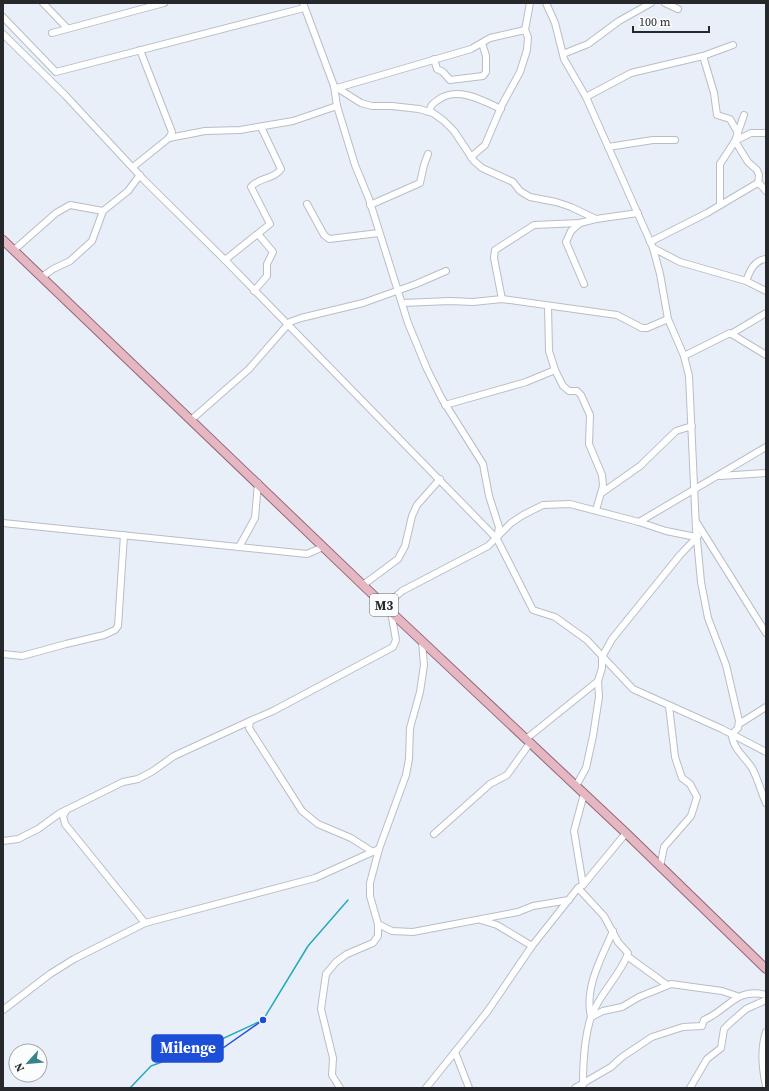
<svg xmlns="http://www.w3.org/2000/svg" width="769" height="1091" font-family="'Source Serif 4',serif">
<rect width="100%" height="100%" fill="#e9eff9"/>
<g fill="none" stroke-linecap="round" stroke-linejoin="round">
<!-- stream -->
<path stroke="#25a9bb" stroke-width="1.5" d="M130,1088L151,1066L209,1045L263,1020L308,946L348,900"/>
<defs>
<g id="minor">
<path d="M43,3L67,28"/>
<path d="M303,3L334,86L337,106L355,165L369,199L408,323L427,369L442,399L483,464L489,496L499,527L497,539"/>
<path d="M546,3L555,23L564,59L586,97L653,248L660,274L668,319L684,356L689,376L696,529L701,582L708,618L726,665L739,721L738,728L732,734C732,748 745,757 752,768C758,779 761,792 766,803"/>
<path d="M665,3L678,9"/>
<path d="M3,17L56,72L304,8"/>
<path d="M52,33L164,3"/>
<path d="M3,34L65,95L144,180L225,260L497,539L533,610L555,617L587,640L633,689L722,729L766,752"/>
<path d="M563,54L588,44L619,21L651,3"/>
<path d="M703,56L714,93L717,115L730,119L738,133"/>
<path d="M434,59L437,69L443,72L450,80L483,76L486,72V56L482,43"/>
<path d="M334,86L361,103L372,106H392L419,109L433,113L444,121L454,131L474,161L482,168L513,182L520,191L530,197L556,202L571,207L596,219L638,213"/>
<path d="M337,88L471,49L490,38L525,30"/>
<path d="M586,97L631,73L703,56L733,45"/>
<path d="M429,112C431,105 432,104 438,100C457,86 482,100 501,109"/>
<path d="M169,138L205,131L240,130L293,121L337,106"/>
<path d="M608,147L653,140H675"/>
<path d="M471,157L485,145L502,105L520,72L527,50L528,37L525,30L530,3"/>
<path d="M133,167L169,138L172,132L140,50"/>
<path d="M758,184L759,175L757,170L748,162L735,141L751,133H766"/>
<path d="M307,204L324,235L329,239L379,233"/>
<path d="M370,205L420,183L424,165L428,154"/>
<path d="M720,205V164L735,141L744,115"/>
<path d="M580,223L571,231L566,242L584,284"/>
<path d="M650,242L707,213L756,184H760L766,191"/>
<path d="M653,248L680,262L746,281L766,291"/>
<path d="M14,250L56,213L70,205L103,211"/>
<path d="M225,260L270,224L251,187C257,178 275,179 281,169L261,127"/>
<path d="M42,277L53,269L70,261L92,241L103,211L128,191L140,175"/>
<path d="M746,281C750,271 754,260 766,259"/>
<path d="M254,291L267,276V264L273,252L258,234"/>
<path d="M502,299L494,258L495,250L534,225L580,223L596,219"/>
<path d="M402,303L450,301L473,302L502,299L617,315L642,328H647L668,319"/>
<path d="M548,306L549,351L555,370L563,386L569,391H577L581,395L590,415L589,444L602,475L603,486L596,510"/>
<path d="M731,334L766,313"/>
<path d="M684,356L730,333L766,355"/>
<path d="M445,405L526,382L555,370"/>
<path d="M191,420L249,369L290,322L301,318L363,303L416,284L446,271"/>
<path d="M720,476L766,473"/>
<path d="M603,492L640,466L676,431L692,426"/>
<path d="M639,522L666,531L696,537"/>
<path d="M3,523L307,554L323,547"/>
<path d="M697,523L766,633"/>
<path d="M239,547L255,518L258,483"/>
<path d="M363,585L398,559L405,546L412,516L417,505L440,479"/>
<path d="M385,606L402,591L488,546L511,523L523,515L543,505L570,504L639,522L766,447"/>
<path d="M3,654L22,656L66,644L104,635L115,630L118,626L124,535"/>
<path d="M739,724L766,707"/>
<path d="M526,739L598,681"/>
<path d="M576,786L586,768L593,736L599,697L598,681L602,668V657L612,639L680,555L698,536"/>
<path d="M66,811L63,816L65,824L145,923"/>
<path d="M434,834L490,784L507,775L530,743"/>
<path d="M3,841L18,839L38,829L60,813L123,782L138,779L153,771L174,756L250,721"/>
<path d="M373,852L351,838L318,824L302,811L249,728L250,721L273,711L393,647L396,640L391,612"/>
<path d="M660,867L664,847L691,816L697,797L690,784L682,778L675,757L669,706"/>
<path d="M583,885L574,831L584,794"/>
<path d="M578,888L604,916L618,942L628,953L627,956L667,985"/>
<path d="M481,920L497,925L532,946"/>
<path d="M378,924L392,931L413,932L518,912L533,906L569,900"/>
<path d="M3,1010L50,974L74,959L145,923L315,878L379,849"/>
<path d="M591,1017L603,1011L622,1007L639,997L671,984L722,991L737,996"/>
<path d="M591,1017C584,987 602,957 613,931"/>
<path d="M766,1032C760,1050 762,1068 766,1086"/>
<path d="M455,1052L469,1088"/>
<path d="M583,1085C583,1064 584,1038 591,1017C599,994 618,978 627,956"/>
<path d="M340,1088L332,1075L333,1058L321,1009L326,974L336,962L347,954L373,943L378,936V924L370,896V883L379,849L406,775L409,759L410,728L420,692L424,665L422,642"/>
<path d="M426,1088L487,1012L532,946L578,888L583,885L626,833"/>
<path d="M575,1088L611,1067L622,1057L652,1037L683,1027L702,1026L704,1020C728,1010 736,987 766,995"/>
<path d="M690,1088L707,1059L721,1048L724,1029L730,1023L746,1009L766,1000"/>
</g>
<path id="major" d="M3,240L391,612L626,833L766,969"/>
</defs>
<!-- minor casing -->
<use href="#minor" stroke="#b8bdc7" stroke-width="8"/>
<!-- major casing -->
<use href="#major" stroke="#966674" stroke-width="10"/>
<!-- minor -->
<use href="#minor" stroke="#fff" stroke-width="6"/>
<!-- major -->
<use href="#major" stroke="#e5b7c2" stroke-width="8"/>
</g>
<g text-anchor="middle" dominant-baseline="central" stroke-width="4" stroke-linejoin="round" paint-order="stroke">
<!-- shield labels -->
<rect fill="#fbfcfe" stroke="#66686b" stroke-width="1" x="370" y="594" width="28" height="22" rx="3"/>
<g font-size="13" font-weight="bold" fill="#26282c">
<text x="384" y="605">M3</text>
</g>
</g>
<!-- callouts -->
<path fill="none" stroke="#1d4ed8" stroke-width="1.5" d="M263 1020L223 1048"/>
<circle fill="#1d4ed8" stroke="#fbfcfe" stroke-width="1.5" cx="263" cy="1020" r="4"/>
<rect fill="#1d4ed8" stroke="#1d4ed8" stroke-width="1.5" x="152" y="1035" width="71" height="27" rx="4"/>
<g font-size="15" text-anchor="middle" font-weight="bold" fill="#fff">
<text x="188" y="1053">Milenge</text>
</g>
<!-- border -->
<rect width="769" height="1091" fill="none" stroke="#26282c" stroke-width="8"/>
<!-- north arrow -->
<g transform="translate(28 1063) rotate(243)"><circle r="19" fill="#fbfcfe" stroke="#a6a7aa"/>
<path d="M0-3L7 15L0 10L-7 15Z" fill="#3a8289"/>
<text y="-6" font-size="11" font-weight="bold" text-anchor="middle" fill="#26282c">N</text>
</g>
<!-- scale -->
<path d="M633 26v6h76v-6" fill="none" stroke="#26282c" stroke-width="2"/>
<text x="639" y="26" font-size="12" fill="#26282c" stroke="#fbfcfe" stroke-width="3" paint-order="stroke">100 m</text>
</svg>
